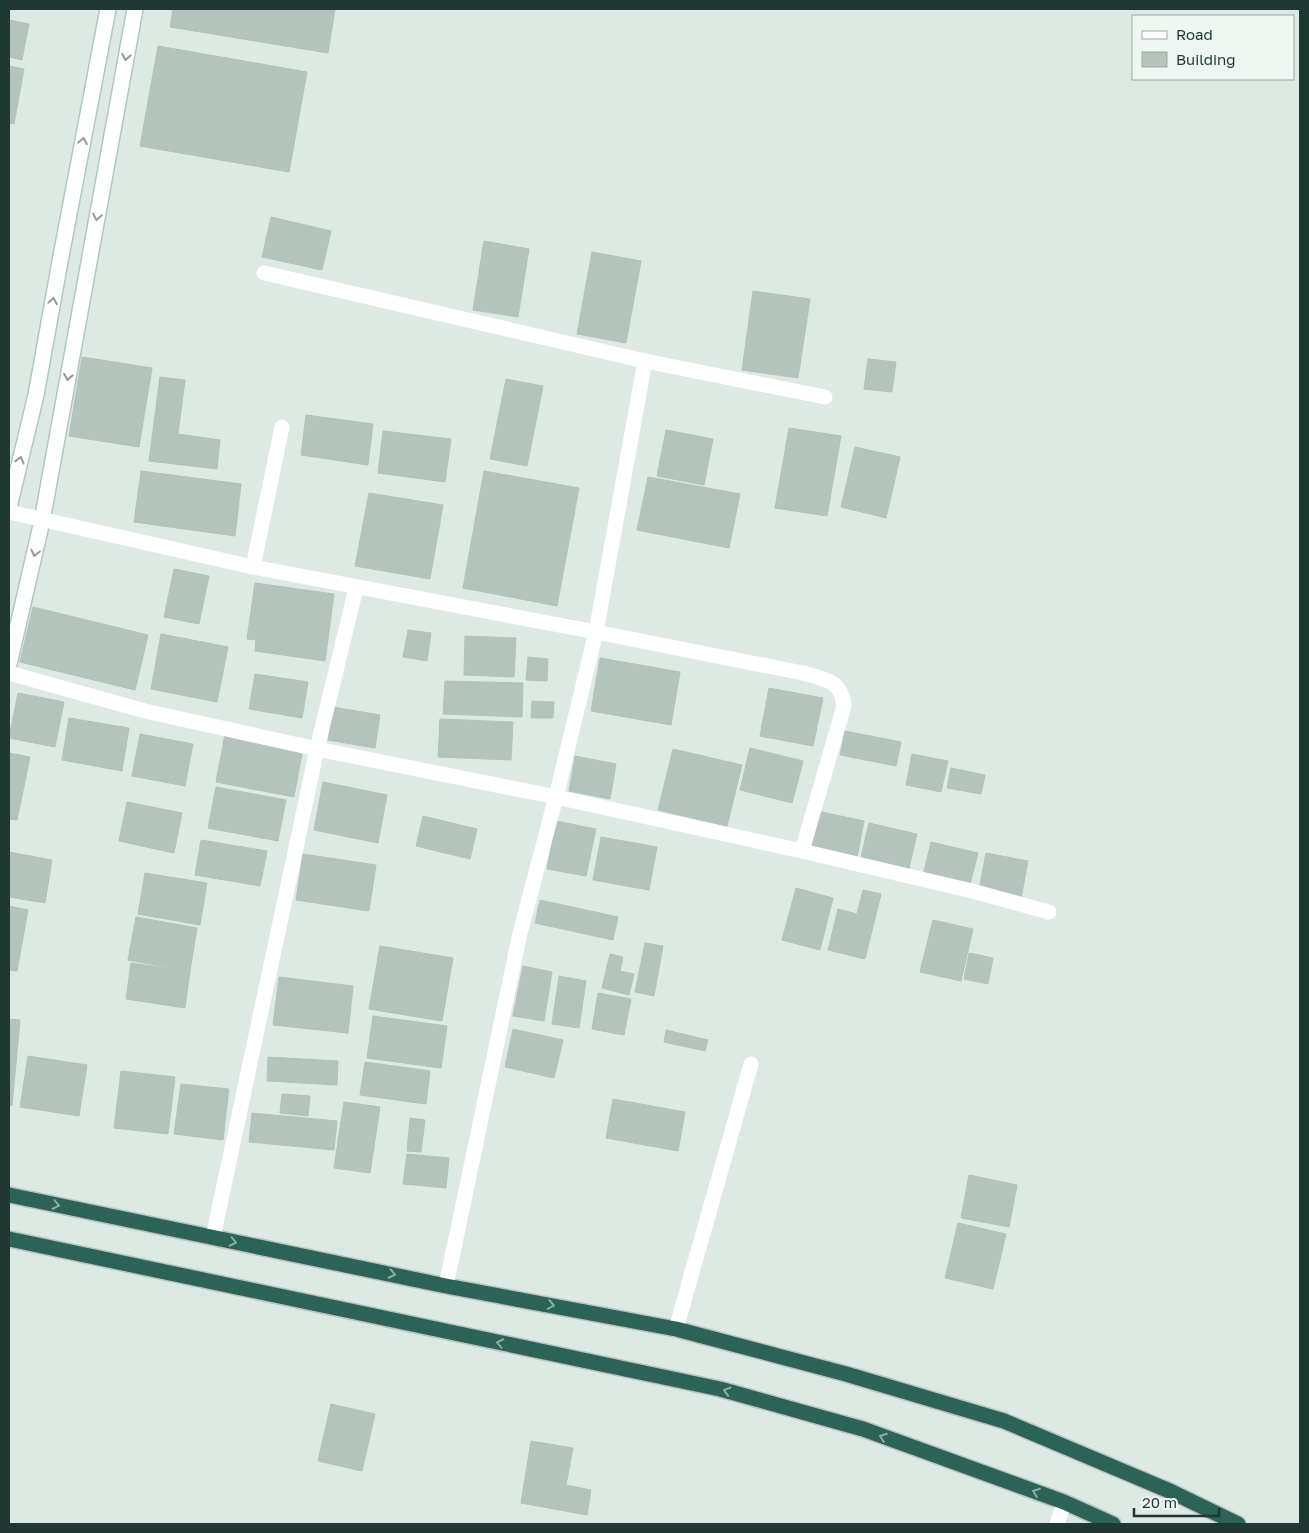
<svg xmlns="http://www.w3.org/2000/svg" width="1309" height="1533" font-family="'Golos Text',sans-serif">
<rect width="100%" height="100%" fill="#dde9e3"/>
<!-- building -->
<g fill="#b2c4bc" stroke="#b0c3ba">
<path d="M173,9H335L328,53L170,27Z"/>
<path d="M9,20L29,24L22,60L9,57Z"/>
<path d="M158,46L307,72L289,172L140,146Z"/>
<path d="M9,66L24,69L14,124L9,123Z"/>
<path d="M271,217L331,231L322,270L262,257Z"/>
<path d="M484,241L529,249L518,317L473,310Z"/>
<path d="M592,252L641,261L626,343L577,334Z"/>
<path d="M753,291L810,299L798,378L742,370Z"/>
<path d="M82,357L152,368L139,447L69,436Z"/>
<path d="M868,359L896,362L892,392L864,389Z"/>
<path d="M160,377L185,380L178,434L220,440L217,469L149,461Z"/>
<path d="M506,379L543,386L527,466L490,459Z"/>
<path d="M306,415L373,424L368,465L301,455Z"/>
<path d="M789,428L841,436L827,516L775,508Z"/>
<path d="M666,430L713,439L704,485L657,476Z"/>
<path d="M383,431L451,439L445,482L378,473Z"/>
<path d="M855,447L900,457L886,518L841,507Z"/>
<path d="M141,471L241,484L235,536L134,522Z"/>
<path d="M484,471L579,488L557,606L463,588Z"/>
<path d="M648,477L740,494L729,548L637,530Z"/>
<path d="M369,493L443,505L430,579L355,566Z"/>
<path d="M174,569L209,576L199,624L164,617Z"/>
<path d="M255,583L334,594L325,661L255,651L256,640L247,639Z"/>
<path d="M33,607L148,635L135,690L20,662Z"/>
<path d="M408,630L431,633L427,661L403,657Z"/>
<path d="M161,634L228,647L217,702L151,689Z"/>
<path d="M465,636L516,638L514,677L464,675Z"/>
<path d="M528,657L548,659L547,681L526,680Z"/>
<path d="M600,658L680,672L671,725L591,711Z"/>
<path d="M255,674L308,682L302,718L249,709Z"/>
<path d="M445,681L523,683L522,717L443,714Z"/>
<path d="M769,688L823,698L813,746L760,736Z"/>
<path d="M18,693L64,702L55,747L9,738Z"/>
<path d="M532,701L554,702L553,718H531Z"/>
<path d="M333,707L380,715L375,748L328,740Z"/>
<path d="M69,718L129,728L122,771L62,760Z"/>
<path d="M440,719L513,722L511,760L438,757Z"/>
<path d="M845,731L901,742L896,766L840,755Z"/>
<path d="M140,734L193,744L185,786L132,776Z"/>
<path d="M225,734L303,748L294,797L216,782Z"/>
<path d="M750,748L803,761L792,803L740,790Z"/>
<path d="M673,749L742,765L727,826L658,810Z"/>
<path d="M9,753L30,757L17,820L9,819Z"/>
<path d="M912,754L948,761L941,792L906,785Z"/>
<path d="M575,756L616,764L610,799L569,791Z"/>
<path d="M951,768L985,775L981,794L947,788Z"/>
<path d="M323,782L387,795L378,843L314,830Z"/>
<path d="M216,787L286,800L278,841L208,828Z"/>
<path d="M127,802L182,813L174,853L119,841Z"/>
<path d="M817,811L864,821L857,858L809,849Z"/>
<path d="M423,816L477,829L470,859L416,846Z"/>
<path d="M556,821L596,829L586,876L547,869Z"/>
<path d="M869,823L917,834L908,873L860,862Z"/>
<path d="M601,837L657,847L649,890L593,880Z"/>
<path d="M201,840L267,851L260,886L195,875Z"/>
<path d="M931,842L978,853L969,888L923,876Z"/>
<path d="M9,852L52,860L45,903L9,897Z"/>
<path d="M986,853L1028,861L1021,898L979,890Z"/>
<path d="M303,854L376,865L369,911L296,900Z"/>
<path d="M145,873L207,883L200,925L138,914Z"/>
<path d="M796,888L833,898L820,950L782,940Z"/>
<path d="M863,890L881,894L865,959L828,950L838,909L857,914Z"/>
<path d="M540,900L618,917L613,940L535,923Z"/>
<path d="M9,906L28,910L17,971L9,970Z"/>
<path d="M136,917L197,928L190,971L128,960Z"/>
<path d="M933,920L973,929L961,981L920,972Z"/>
<path d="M645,943L663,946L654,996L635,992Z"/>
<path d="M380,946L453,958L442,1021L369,1009Z"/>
<path d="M969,953L993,958L988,984L964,979Z"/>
<path d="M610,954L623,957L620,971L634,974L629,995L602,988Z"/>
<path d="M131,963L190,971L185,1008L126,999Z"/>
<path d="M523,966L552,972L544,1021L513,1016Z"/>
<path d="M559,976L586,981L579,1028L552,1024Z"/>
<path d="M279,977L353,986L348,1033L273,1025Z"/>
<path d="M598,993L631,999L624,1035L592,1029Z"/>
<path d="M373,1016L447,1026L441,1068L367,1058Z"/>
<path d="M9,1019L20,1020L12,1106L9,1105Z"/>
<path d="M513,1029L563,1040L554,1078L505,1067Z"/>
<path d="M666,1030L708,1040L705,1051L664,1042Z"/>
<path d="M28,1056L87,1065L79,1116L20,1107Z"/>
<path d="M268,1057L338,1061L337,1085L267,1081Z"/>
<path d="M365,1062L430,1071L426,1104L360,1095Z"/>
<path d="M121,1071L175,1077L168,1134L114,1128Z"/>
<path d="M181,1084L229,1089L223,1140L174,1134Z"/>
<path d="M282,1094L310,1096L308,1116L280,1113Z"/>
<path d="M613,1099L685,1112L678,1151L606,1138Z"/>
<path d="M344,1102L380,1107L370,1173L334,1168Z"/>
<path d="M252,1113L337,1121L334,1150L249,1142Z"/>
<path d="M410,1118L425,1120L421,1152L407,1151Z"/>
<path d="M407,1154L449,1158L446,1188L403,1184Z"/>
<path d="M969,1175L1017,1185L1009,1227L961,1218Z"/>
<path d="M958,1223L1006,1234L993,1289L945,1278Z"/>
<path d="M331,1404L375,1414L362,1471L318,1461Z"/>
<path d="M531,1441L573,1448L566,1485L591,1490L587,1515L521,1503Z"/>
</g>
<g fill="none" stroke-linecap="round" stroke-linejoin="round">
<defs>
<g id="secondary">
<path d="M9,507L36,395L61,256L108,9"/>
<path d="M9,664L42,521L135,9"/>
</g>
<g id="highway">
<path d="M9,1195L446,1286L676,1329L846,1374L1004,1421L1172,1492L1238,1524"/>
<path d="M9,1239L720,1389L863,1429L1064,1502L1113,1524"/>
</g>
</defs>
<!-- secondary casing -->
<use href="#secondary" stroke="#b0c9bf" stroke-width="18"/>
<!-- highway casing -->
<use href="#highway" stroke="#bcc3c1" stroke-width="18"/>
<!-- street -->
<g stroke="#fff" stroke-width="15">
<path d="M264,273L645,361L825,397"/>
<path d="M9,512L253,567L596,632L803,673C825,680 841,679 844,706L802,851"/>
<path d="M253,567L282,427"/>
<path d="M9,673L145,711L317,749L556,797L802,851L972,891L1049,912"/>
<path d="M213,1237L317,749L356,588"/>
<path d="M446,1286L520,933L556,797L596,632L645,361"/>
<path d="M676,1329L751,1064"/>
<path d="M1057,1524L1064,1502"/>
</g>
<!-- secondary -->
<use href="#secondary" stroke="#fff" stroke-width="15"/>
<!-- highway -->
<use href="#highway" stroke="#2b6457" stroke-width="15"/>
</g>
<!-- one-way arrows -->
<defs><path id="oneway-chevron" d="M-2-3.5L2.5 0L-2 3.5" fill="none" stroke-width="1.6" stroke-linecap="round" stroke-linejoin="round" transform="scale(1.25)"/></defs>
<g stroke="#8f9c98">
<use href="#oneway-chevron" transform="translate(126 57) rotate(100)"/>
<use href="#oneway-chevron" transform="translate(83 141) rotate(-79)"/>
<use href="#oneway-chevron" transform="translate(97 217) rotate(100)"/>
<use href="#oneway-chevron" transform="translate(53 301) rotate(-80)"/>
<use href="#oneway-chevron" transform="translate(68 377) rotate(100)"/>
<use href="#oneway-chevron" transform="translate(20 460) rotate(-76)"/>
<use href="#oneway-chevron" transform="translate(35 553) rotate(103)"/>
</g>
<g stroke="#8cada4">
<use href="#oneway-chevron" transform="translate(56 1205) rotate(12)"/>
<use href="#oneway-chevron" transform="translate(233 1242) rotate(12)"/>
<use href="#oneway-chevron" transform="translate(392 1274) rotate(12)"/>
<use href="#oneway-chevron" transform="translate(551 1305) rotate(11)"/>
<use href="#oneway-chevron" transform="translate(500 1343) rotate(-168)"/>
<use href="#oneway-chevron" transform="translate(727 1391) rotate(-164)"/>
<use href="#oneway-chevron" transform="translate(883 1437) rotate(-160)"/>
<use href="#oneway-chevron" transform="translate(1036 1492) rotate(-160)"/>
</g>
<!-- border -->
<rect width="1309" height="1533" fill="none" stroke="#1f3831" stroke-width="20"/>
<!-- legend -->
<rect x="1132" y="15" width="162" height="65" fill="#edf6f1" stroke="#9baaa4"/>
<rect x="1142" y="31" width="25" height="8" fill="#ffffff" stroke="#9baaa4"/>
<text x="1176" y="40" font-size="15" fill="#1f3831">Road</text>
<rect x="1142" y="52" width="25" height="15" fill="#b2c4bc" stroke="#9baaa4"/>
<text x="1176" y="65" font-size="15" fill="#1f3831">Building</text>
<!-- scale -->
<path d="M1134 1508v8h85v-8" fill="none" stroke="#1f3831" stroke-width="2.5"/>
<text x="1142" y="1508" font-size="15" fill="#1f3831" stroke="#edf6f1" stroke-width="4" paint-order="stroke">20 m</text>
</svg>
